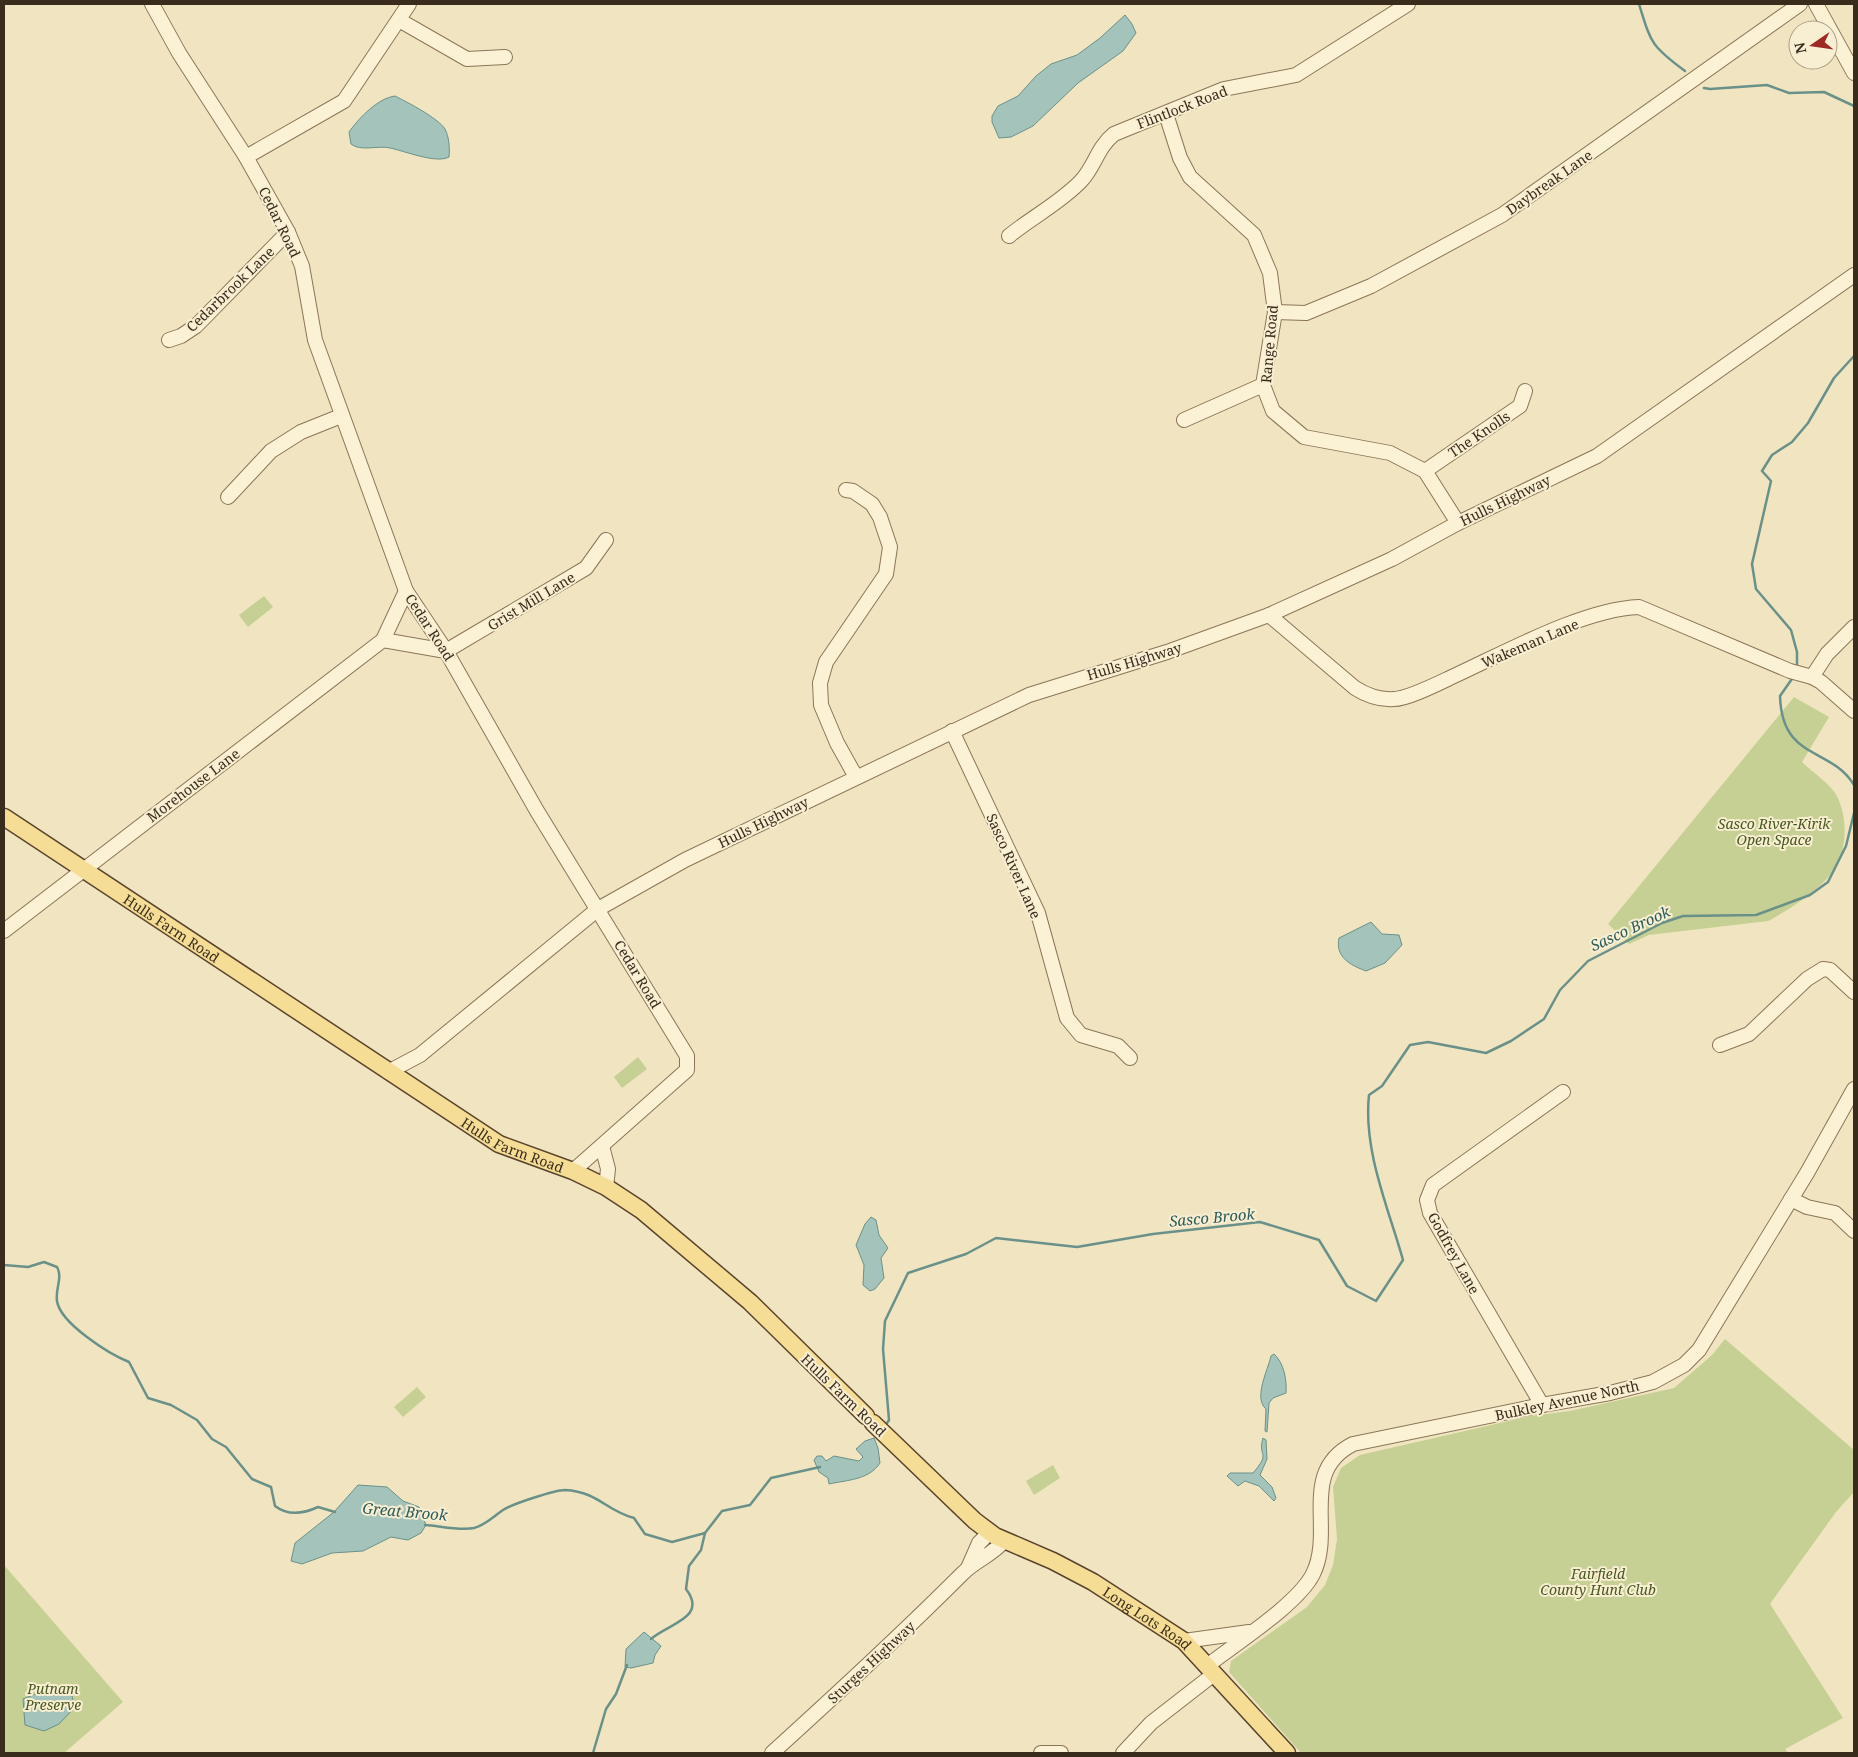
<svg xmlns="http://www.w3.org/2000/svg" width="1858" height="1757" font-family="'Noto Serif',serif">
<rect width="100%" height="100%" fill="#f1e5c1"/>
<!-- green -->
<g fill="#c6d094">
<path d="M264,596L273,607L248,627L239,615Z"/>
<path d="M1794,697L1829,717L1802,762C1812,772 1828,782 1835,793C1848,813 1848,850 1834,870C1822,888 1788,911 1768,921L1649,935L1629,944L1608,924Z"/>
<path d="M638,1057L647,1069L622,1088L614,1077Z"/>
<path d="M1725,1339L1854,1450V1492L1836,1512L1770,1604L1843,1718L1785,1749L1788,1753H1301L1229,1672L1231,1661L1307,1607L1325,1585L1333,1565L1337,1539L1333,1487L1341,1468L1360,1455L1530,1416L1570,1411L1674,1388L1712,1355Z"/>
<path d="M417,1387L426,1397L403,1417L394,1407Z"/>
<path d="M1053,1465L1060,1478L1034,1495L1026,1481Z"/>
<path d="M4,1565L123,1702L64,1753H4Z"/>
</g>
<!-- water -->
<g fill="#a4c3bb" stroke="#6a9189">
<path d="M1125,15L1132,24L1136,33L1123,51L1078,83L1033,126L1011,137L999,138L992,122V116L998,106L1018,96L1036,76L1051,64L1077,55L1100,38Z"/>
<path d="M395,96C407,102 438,118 445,129C449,137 450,148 449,157C436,164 405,151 390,148C378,145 361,152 351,144L349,132C359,118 378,98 395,96Z"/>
<path d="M1371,922L1382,934L1399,935L1402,945L1385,963L1366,971C1350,965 1335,957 1339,938Z"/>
<path d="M871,1217L876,1220L879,1235L888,1248L881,1258L884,1278L875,1289L870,1291L863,1285L864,1265L856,1245L865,1224Z"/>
<path d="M1274,1354C1284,1363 1287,1380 1286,1393L1273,1398L1269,1403L1267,1432L1265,1431L1266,1409C1253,1398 1268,1370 1271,1356Z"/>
<path d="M874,1438L878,1448L880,1463C869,1480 847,1480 829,1484L828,1478L819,1472L814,1460L817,1456H822L826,1461L834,1456L859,1461L863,1457L856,1449L865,1441Z"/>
<path d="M1263,1438L1266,1440L1267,1459L1260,1475L1272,1487L1276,1498L1274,1501L1259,1486L1245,1481L1238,1486L1227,1476L1230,1473H1253C1272,1451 1257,1458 1263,1438Z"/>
<path d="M358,1485L387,1487L403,1501L419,1507L426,1525L421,1533L408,1540L391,1537L363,1551L332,1553L302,1564L291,1561L295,1543L334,1512Z"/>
<path d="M644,1632L661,1646L655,1655L653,1663L631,1668L625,1667L626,1649Z"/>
<path d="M53,1687L70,1689L75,1707L59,1724L44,1731L25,1725L23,1699Z"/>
</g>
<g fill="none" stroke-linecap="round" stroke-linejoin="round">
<!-- stream -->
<g stroke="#6a9189" stroke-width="2.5">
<path d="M1639,4C1651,43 1651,46 1685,71"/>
<path d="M1704,88L1710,89L1767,85L1789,93L1824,92L1854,106"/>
<path d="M1797,668V652L1791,630L1756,589L1752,564L1771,481L1762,471L1772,455L1792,442L1808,423L1834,378L1854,356"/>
<path d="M1794,676L1780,696C1782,761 1830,746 1854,785"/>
<path d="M4,1265L28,1267L44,1262L57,1267C63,1278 55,1289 57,1301C60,1323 109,1354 129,1362L148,1398L171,1405L197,1420L212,1439L226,1447L252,1479L271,1487L275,1506C288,1516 303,1514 318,1507L335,1512"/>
<path d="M885,1426L889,1420L883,1349L885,1321L908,1273L966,1254L996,1238L1077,1247L1153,1234L1260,1222L1319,1240L1347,1286L1376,1301L1403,1260C1388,1207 1363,1150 1369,1095L1382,1086L1410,1045L1428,1042L1486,1053L1511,1041L1544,1019L1560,990L1588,961L1662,923L1683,916L1756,915L1810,895L1828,882L1846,846L1854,813"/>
<path d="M425,1525C440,1526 460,1531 474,1528C486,1525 494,1516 503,1510C512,1504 555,1490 565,1490C599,1492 606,1511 634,1518L645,1534L672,1542L705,1533"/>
<path d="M651,1639C669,1623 708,1618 686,1589L689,1566L701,1550L705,1533L722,1511L750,1505L771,1478L820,1467"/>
<path d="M593,1753L606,1709L616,1694L627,1665"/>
</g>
<defs>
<g id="minor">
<path d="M152,4L179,53L246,157L288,232L302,266L315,340L406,591L446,651L537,811L687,1056V1070L573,1171"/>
<path d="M1816,4L1854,73"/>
<path d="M399,20L467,59L505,57"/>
<path d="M1166,114L1180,158L1190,177L1254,235L1270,273L1275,312L1263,385L1273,411L1304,437L1390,453L1425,471L1458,523"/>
<path d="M246,157L344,101L409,4"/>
<path d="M1009,236C1032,217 1060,203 1081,181C1095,166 1097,148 1114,134L1224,89L1296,75L1408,4"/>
<path d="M1275,312L1306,313L1371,286L1502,215L1800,4"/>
<path d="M169,340L181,336L196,326L288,232"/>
<path d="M1184,420L1263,385"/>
<path d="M1425,471L1520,406L1525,391"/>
<path d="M846,490L853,491L872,504L880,517L890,547L886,574L826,662L820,683L821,705L837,743L856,777"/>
<path d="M228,497L271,451L301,432L341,416"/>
<path d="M1269,615L1355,688C1366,695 1380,700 1394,699C1408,699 1441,682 1454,676C1506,652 1584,609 1639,607L1790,671L1812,677L1821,682L1854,711"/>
<path d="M383,640L446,651L586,568L606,540"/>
<path d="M1812,677L1827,654L1854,627"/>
<path d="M952,731L1038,913L1067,1018L1081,1035L1118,1046L1130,1058"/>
<path d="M4,931L383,640L406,591"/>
<path d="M1720,1045L1749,1034L1807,979L1823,969L1830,970L1854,992"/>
<path d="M388,1072L420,1055L598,909L685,860L1029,695L1167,652L1269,615L1392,559L1458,523L1597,456L1854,275"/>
<path d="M602,1146L608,1169L606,1187"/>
<path d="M1791,1199L1807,1207L1835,1213L1854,1231"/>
<path d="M1542,1405L1430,1213L1427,1200L1433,1185L1563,1092"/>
<path d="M968,1568L979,1543L990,1532"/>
<path d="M1184,1641L1249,1632"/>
<path d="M1207,1666C1235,1644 1298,1604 1313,1574C1335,1530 1298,1472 1353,1444L1542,1405L1610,1393L1653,1382L1684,1365L1699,1350L1807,1173L1854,1089"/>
<path d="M772,1753C837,1694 901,1635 963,1573C975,1561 992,1555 1004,1541"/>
<path d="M1041,1753H1061"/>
<path d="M1123,1753L1151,1723L1214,1674"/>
</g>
<g id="major">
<path id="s1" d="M4,817L499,1144L573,1171L606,1187L641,1210L750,1302L866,1416"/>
<path id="s2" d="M873,1423L975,1521L995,1536L1053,1561L1093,1582L1184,1641L1287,1753"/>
</g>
</defs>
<!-- minor casing -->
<use href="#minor" stroke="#8b7557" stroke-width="16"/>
<!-- major casing -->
<use href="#major" stroke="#59432c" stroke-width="19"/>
<!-- minor -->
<use href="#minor" stroke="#fbf1d5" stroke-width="14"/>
<!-- major -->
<use href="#major" stroke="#f6dd96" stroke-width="16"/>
</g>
<g text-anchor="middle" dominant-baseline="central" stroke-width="4" stroke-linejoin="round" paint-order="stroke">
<!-- street labels -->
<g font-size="14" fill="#3a2c1d" stroke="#f8eed1">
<text transform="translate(1182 107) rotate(-21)">Flintlock Road</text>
<text transform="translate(1549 182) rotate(-35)">Daybreak Lane</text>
<text transform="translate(280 222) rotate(64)">Cedar Road</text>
<text transform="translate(230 289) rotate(-44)">Cedarbrook Lane</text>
<text transform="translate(1269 344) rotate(-85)">Range Road</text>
<text transform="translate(1479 434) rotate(-34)">The Knolls</text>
<text transform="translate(1505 500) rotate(-26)">Hulls Highway</text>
<text transform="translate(531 601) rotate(-31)">Grist Mill Lane</text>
<text transform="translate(430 627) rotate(57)">Cedar Road</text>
<text transform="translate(1530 643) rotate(-23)">Wakeman Lane</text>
<text transform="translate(1134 661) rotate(-17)">Hulls Highway</text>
<text transform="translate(193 785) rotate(-37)">Morehouse Lane</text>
<text transform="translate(763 822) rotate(-26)">Hulls Highway</text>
<text transform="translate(1014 866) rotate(66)">Sasco River Lane</text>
<text stroke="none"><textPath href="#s1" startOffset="201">Hulls Farm Road</textPath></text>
<text transform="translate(638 974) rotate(59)">Cedar Road</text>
<text stroke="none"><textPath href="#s1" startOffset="606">Hulls Farm Road</textPath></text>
<text transform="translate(1454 1253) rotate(61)">Godfrey Lane</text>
<text transform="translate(844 1395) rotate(44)">Hulls Farm Road</text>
<text transform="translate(1567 1400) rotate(-12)">Bulkley Avenue North</text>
<text stroke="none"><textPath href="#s2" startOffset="340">Long Lots Road</textPath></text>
<text transform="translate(871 1662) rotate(-43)">Sturges Highway</text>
</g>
<!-- park labels -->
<g font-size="14" font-style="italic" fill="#485822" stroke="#f8eed1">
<text x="1774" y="823">Sasco River-Kirik<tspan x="1774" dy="16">Open Space</tspan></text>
<text x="1598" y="1573">Fairfield<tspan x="1598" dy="16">County Hunt Club</tspan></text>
<text x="53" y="1688">Putnam<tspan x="53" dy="16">Preserve</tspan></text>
</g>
<!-- water labels -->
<g font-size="15" font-style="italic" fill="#2b5b5a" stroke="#f8eed1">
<text transform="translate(1630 928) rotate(-25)">Sasco Brook</text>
<text transform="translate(1212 1217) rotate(-5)">Sasco Brook</text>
<text transform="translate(405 1511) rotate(5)">Great Brook</text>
</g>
</g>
<!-- border -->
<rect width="1858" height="1757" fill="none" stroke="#3a2c1d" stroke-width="10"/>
<!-- north arrow -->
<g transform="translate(1813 45) rotate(257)"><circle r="24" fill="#f8eed1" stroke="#aca089"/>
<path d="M0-4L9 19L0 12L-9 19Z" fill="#9e2823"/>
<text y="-8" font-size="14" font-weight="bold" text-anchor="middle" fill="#3a2c1d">N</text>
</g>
</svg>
